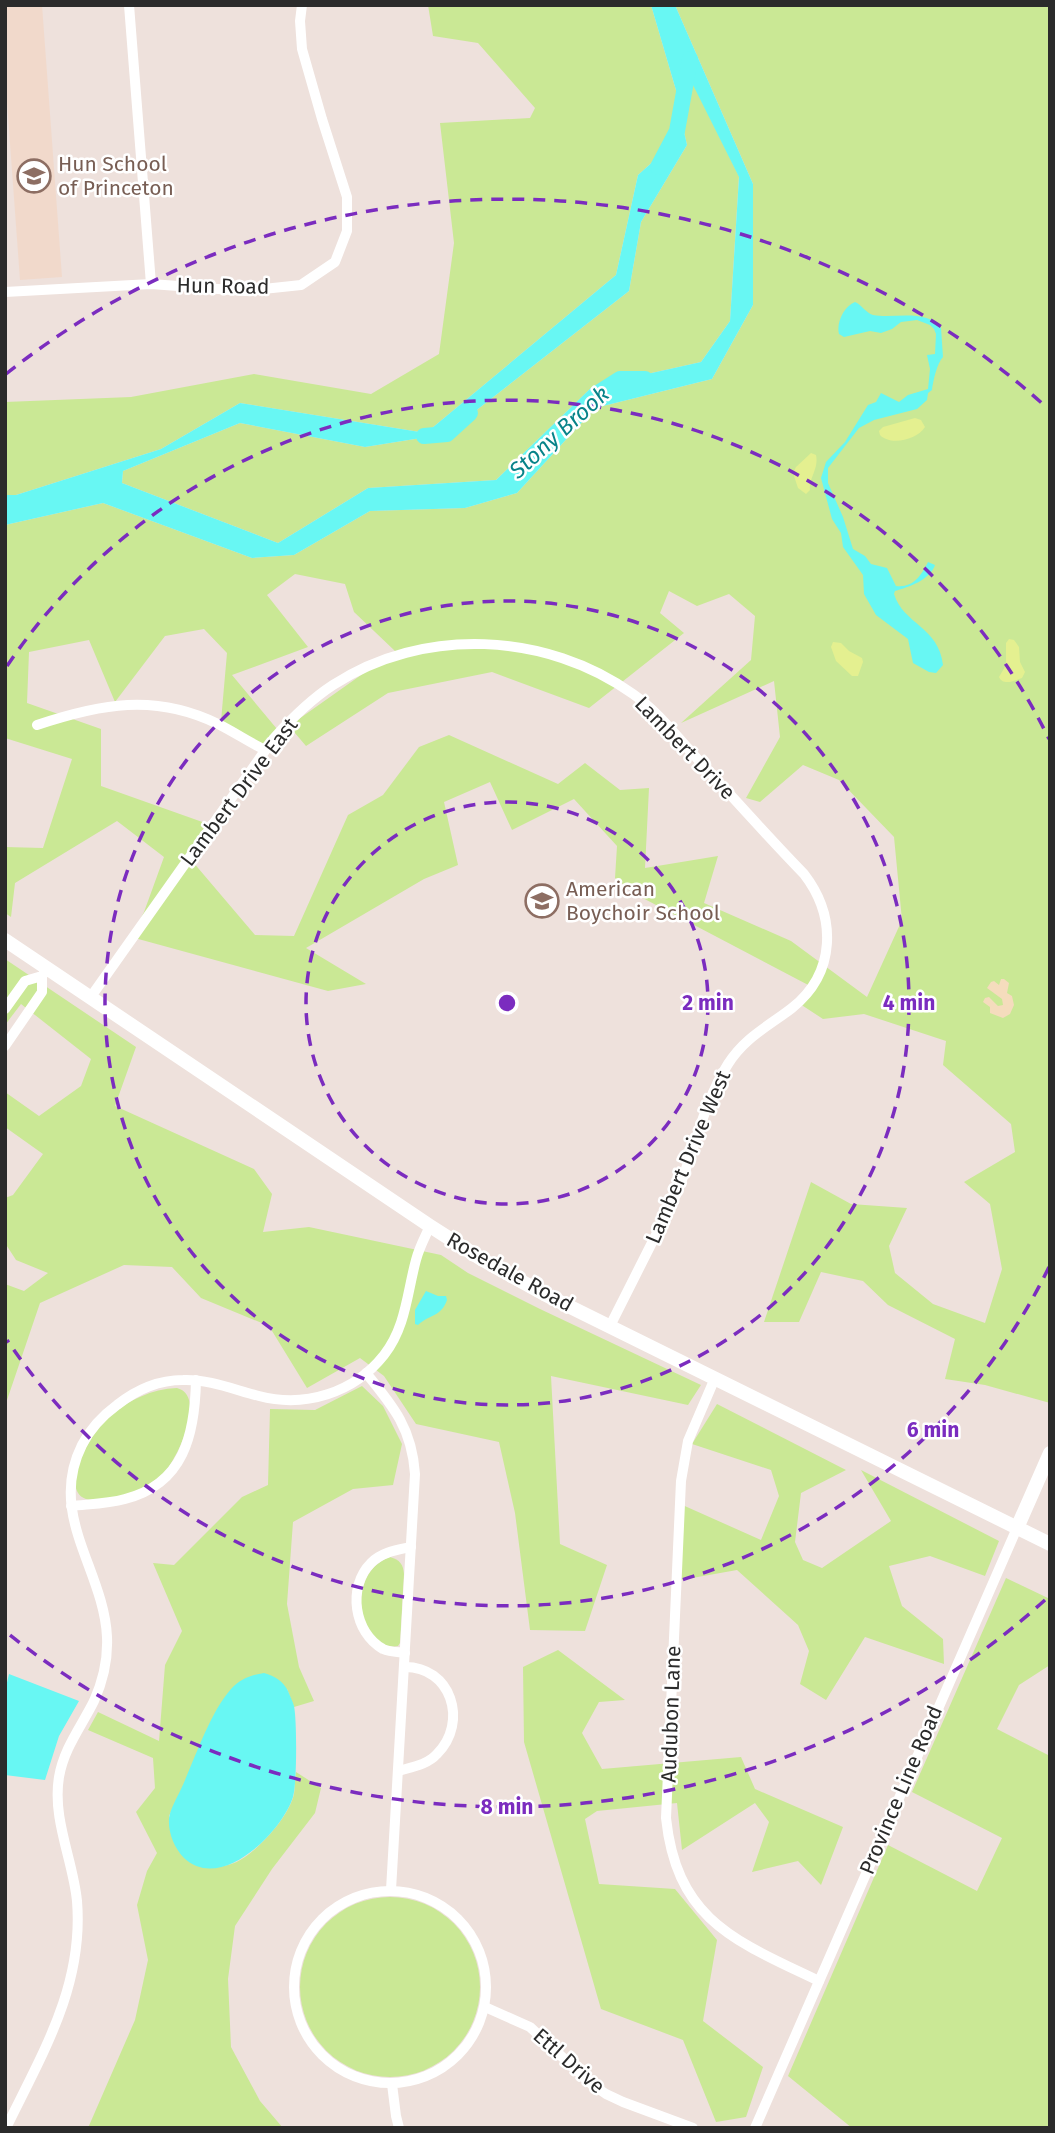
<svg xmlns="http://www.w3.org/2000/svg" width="1055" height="2133" font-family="'Fira Sans',sans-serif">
<rect width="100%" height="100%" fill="#eee1dc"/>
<!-- education -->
<path fill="#f1d9cb" d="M5,5H42L62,277L20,280L5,75Z"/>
<!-- green -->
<g fill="#cae895" fill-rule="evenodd">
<path d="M428,5H651L678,97L676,141L638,175L616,275L426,433L240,403L161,449L16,495H5V402L131,397L254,374L371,394L439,354L454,243L440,123L530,118L535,108L478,43L433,36Z"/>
<path d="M675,5H1050V1403L985,1385L945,1379L955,1339L888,1305L863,1281L821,1272L799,1322H764L811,1182L851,1204L907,1208L889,1246L895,1273L933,1304L985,1323L1002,1269L990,1204L964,1182L1015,1152L1011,1124L943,1065L946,1041L864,1014L823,1019L797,1002L812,987L637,895L615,878L617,846L574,799L512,830L490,782L444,802L458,865L424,879L306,948L366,984L328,991L131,937L144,912L164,857L117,821L15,883L11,917L5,913V847L43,848L72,759L5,738V525L103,503L252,558L294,555L370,511L465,508L517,493L595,408L712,379L753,305V184ZM295,574L345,584L354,612L395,651L289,726L306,746L388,693L492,672L589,708L684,633L660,613L669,591L697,606L729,594L755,616L751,660L681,723L774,681L780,737L746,798L760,802L803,765L839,780L894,837L902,920L867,997L791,941L704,903L718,856L645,868L649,788L620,790L585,763L558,784L449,735L419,747L383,795L348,815L294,936L255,935L187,855L208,824L101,786V729L27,703L29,652L89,640L115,702L165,636L204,629L227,653L221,721L268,751L282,735L232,675L308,647L267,595Z"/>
<path d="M686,69L739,176L730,321L701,362L593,386L496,480L368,488L278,543L122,483L123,471L240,423L365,447L446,434L629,291L641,222L687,145L681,118Z"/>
<path d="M5,959L136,1047L115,1106L254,1169L272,1194L263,1232L309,1227L441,1255L468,1273L540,1309L701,1385L688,1405L551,1376L560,1544L607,1565L585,1631L530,1630L515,1513L499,1442L416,1424L384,1376L360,1358L307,1388L269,1326L201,1298L172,1267L124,1265L40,1303L5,1406V1284L24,1291L48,1273L16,1260L5,1243V1198L13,1195L43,1154L5,1127V1092L39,1116L81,1086L91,1059L21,1004L5,1025Z"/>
<path d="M362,1386L383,1406L402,1444L393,1485L353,1489L293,1522L287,1604L299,1667L314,1701L294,1707L287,1689L180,1793L169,1816L197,1865C209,1868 222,1868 234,1863C256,1854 289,1817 294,1794C295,1787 295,1779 296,1772L321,1788L315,1813L272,1869L235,1926L228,1979L231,2047L260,2101L283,2128H88L135,2020L148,1960L137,1905L147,1871L157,1853L136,1812L155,1788L153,1758L88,1730L98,1712L159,1741L165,1665L182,1631L153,1563L174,1565L242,1497L268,1485L270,1409L315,1410Z"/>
<path d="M177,1388C207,1396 178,1457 165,1472C149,1487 129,1496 107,1498C101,1499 92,1501 86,1499C57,1488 95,1427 109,1416C130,1400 151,1389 177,1388Z"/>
<path d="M717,1404L846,1470L801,1493L795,1542L803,1560L822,1568L891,1521L861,1470L999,1541L985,1576L930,1556L889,1566L902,1606L943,1639L944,1664L865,1637L826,1700L800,1684L809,1651L798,1625L737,1570L681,1580L678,1503L761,1540L779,1496L771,1470L692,1444Z"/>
<path d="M390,1557C400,1560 403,1564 404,1574L400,1643L398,1646C360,1653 342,1575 390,1557Z"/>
<path d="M1006,1578L1050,1599V1665L1019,1685L997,1729L1050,1756V2128H852L788,2076L888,1845L977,1891L1002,1838L912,1792Z"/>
<path d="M558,1650L625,1700L599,1702L582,1733L602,1769L741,1757L755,1789L843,1827L821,1885L798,1861L752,1872L769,1822L755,1803L682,1850L677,1803L597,1811L585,1819L599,1884L675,1889L717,1940L703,2021L763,2067L746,2117L716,2122L683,2040L601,2009L524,1742L523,1667Z"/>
<circle cx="390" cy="1987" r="90"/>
</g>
<!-- sand -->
<path fill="#f5dcbd" d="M1001,979H1004L1009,983L1007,993L1012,996L1014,1005L1010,1014L1003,1018L990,1013V1007L983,1002L985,998L989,997L998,1006L1003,1005L1002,999L987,988L991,982L994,981L999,985Z"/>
<!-- pitch -->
<g fill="#e4f090">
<path d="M915,418L921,420L925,427C917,440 890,446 880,435L879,431L883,427Z"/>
<path d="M811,453L816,455C819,469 809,477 810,490L806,494L798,488L793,473L796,467Z"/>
<path d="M1009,639L1014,640L1019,647L1020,662L1025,672L1022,678C1014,681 1003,686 999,677L1006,665V643Z"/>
<path d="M833,642L841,643L849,651L862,658L863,662L858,676H852L836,661L831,647Z"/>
</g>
<!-- water -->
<g fill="#68f7f3" fill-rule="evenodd">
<path d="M651,5H675L753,184V305L712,379L595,408L517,493L465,508L370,511L294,555L252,558L103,503L5,525V495H16L161,449L240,403L426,433L616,275L638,175L676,141L678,97ZM686,71L739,177L730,321L701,362L593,386L496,480L368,488L278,543L122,483L123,471L240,423L365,447L446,434L629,291L641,222L687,145L681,118Z"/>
<path d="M855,302C862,305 866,313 873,315C895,319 925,308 941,328L943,357C937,363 933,381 932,390L928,393L927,400L917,409L874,420L859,428L828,468V483L843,517L853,549L865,556L871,564L887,568L896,586C913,588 921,576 928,562L935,565C930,580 909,587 895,591L894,594C903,624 939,627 943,665L936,673L929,672L913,663L908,639L876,615L864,594L863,575L843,547L841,533L832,519L821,478L826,462L845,442L868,405L876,402L881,393L899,402L908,395L928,389L930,369L927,355L935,354L936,334L934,329L930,325L917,320L901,322L892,329L881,333L870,331L844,337L839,334C836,323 844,306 855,302Z"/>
<path d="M426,1291L438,1296H446L447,1300C441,1317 430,1314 418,1325L415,1324V1310Z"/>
<path d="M264,1673C275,1676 283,1681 288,1691C290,1696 293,1702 294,1706C297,1720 297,1784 293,1797C282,1832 221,1893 184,1858C174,1848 168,1832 169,1819C170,1809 177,1798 181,1789C195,1759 209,1714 231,1689C240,1679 251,1675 264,1673Z"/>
<path d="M9,1674L79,1701L59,1736L45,1780L5,1775V1691Z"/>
</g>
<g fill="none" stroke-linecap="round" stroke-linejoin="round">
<!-- river -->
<g stroke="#68f7f3" stroke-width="16">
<path d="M658,167L677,131L690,59"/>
<path d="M598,393L620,379H645"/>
<path d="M424,436L447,434L470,413"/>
</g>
<!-- street -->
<g stroke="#fff" stroke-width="10">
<path d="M129,5L151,284"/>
<path d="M5,292L151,284L245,291L301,285L335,262L347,231V197L322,119L302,49L300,21L302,5"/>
<path d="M37,725C100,704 155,693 218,724C234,732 249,742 265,750"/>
<path d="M90,998L274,738C292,718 310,700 333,685C423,626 547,632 633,694C656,710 674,733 693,754C730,794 766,835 804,874C837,917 836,973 792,1008C769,1026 745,1037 728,1064C703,1104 695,1149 677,1193L610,1326"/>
<path d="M5,1009L25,981L42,976L44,973"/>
<path d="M5,1046L42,992V976"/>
<path d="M366,1373C394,1407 412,1429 415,1474L391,1890"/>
<path d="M715,1378L688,1441L681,1481L666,1818C677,1921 736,1941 819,1981"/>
<path d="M71,1506C89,1504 107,1504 125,1499C184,1484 195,1434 196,1380"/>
<path d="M405,1653C398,1652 390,1652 383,1649C354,1633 347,1587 371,1563C382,1552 397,1550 411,1547"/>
<path d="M398,1771C412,1767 427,1765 437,1754C469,1722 451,1666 404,1667"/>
<circle cx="390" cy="1987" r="96"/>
<path d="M485,2007L530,2027L590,2083L606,2094L623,2102L693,2128"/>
<path d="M392,2084L396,2116L399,2128"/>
<path d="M6,2128C42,2054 84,1986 77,1901C73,1860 52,1819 59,1777C64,1748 81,1727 94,1701C103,1681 108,1659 107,1637C104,1570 47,1515 82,1445C90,1429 102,1416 117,1405C136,1390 159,1380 183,1380C209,1379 235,1390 259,1396C305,1408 354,1393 384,1355C406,1327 407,1293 416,1260C419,1248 425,1237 430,1226"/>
<path d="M755,2128L1017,1528"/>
</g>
<!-- secondary -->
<g stroke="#fff" stroke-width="14">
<path d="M5,940L430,1226L483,1260L546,1295L1050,1544"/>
<path d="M1017,1528L1050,1453"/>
</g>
</g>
<!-- distance rings -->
<g fill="none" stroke="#7b2cbf" stroke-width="3.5" stroke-dasharray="12 9">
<circle cx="507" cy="1003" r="201"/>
<circle cx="507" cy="1003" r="402"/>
<path d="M1049 1267A603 603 0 0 1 7 1340M7 666A603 603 0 0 1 1049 739"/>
<path d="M1045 1600A804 804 0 0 1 6 1632M6 374A804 804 0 0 1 1045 406"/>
</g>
<!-- icons -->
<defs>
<symbol id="school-ring" viewBox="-11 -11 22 22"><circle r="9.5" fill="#fff" stroke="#8d6e63" stroke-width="1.5"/><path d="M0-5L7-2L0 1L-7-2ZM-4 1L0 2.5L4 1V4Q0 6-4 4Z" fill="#8d6e63"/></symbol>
</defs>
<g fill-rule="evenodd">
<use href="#school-ring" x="15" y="157" width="38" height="38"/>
<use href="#school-ring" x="523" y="882" width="38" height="38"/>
</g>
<g text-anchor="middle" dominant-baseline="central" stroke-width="5" stroke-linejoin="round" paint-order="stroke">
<!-- education labels -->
<g font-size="21" fill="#785e54" stroke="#fff" text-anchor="start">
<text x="58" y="164">Hun School<tspan x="58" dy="24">of Princeton</tspan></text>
<text x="566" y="889">American<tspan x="566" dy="24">Boychoir School</tspan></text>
</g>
<!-- street labels -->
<g font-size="21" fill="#2b2b2b" stroke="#fff">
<text transform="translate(223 286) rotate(1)">Hun Road</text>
<text transform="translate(685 748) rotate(46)">Lambert Drive</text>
<text transform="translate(239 792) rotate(-53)">Lambert Drive East</text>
<text transform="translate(688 1157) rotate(-67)">Lambert Drive West</text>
<text transform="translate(510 1272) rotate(29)">Rosedale Road</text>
<text transform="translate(671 1714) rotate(-88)">Audubon Lane</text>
<text transform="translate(901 1790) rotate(-67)">Province Line Road</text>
<text transform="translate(569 2061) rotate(41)">Ettl Drive</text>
</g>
<!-- water labels -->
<g font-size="23" font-style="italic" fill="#078389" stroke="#fff">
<text transform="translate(559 432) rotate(-42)">Stony Brook</text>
</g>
</g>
<circle cx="507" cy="1003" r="10" fill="#7b2cbf" stroke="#fff" stroke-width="3.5"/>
<g font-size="21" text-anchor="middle" font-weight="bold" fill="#7b2cbf" stroke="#fff" stroke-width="5" stroke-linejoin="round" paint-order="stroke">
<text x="708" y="1010">2 min</text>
<text x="909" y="1010">4 min</text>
<text x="933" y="1437">6 min</text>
<text x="507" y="1814">8 min</text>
</g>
<!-- border -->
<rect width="1055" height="2133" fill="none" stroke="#2b2b2b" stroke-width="14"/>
</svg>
